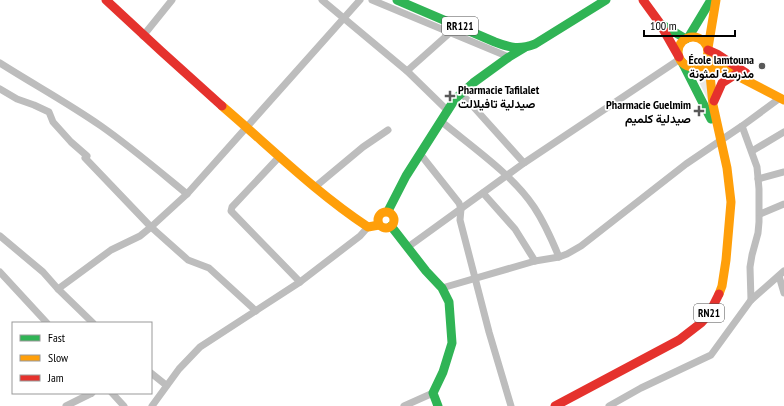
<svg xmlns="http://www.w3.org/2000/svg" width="784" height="406" font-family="'PT Sans Narrow',Vazirmatn,sans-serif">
<rect width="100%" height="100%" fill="#fff"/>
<!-- green -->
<path fill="#e8e8e8" d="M692,68H706L712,108Z"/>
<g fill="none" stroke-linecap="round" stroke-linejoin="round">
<!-- street -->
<g stroke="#bdbdbd" stroke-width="7">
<path d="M322,0L407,71L448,111"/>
<path d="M372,0L509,57"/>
<path d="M143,36L172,0"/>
<path d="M0,63C33,84 68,103 101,126C131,147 159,171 187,194"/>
<path d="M407,71L453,30"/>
<path d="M0,89L17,99L34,105L49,112L53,122L71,142L87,156L85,158L86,159L151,227L188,260L209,268L256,311"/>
<path d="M461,93L524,163"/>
<path d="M442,122C472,147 513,175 534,207C544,222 552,240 559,257"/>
<path d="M742,126L757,167L759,189V222L758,233L752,255L750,267L751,300"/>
<path d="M752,151L784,132"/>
<path d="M421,155L459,203L461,209L460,220L489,332L511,406"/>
<path d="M280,156L232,207L231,211L300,282"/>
<path d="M758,179L784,172"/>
<path d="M315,187L363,147L388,130"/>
<path d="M483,193L515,229L535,261"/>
<path d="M760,214L784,204"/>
<path d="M0,236L43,272L58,289L93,323"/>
<path d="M408,247L524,163L680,59"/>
<path d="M0,272L47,323"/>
<path d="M779,276L784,293"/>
<path d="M442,288L535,261L559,257L567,254L581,246L686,164L742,126L780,98"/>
<path d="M58,289L111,250L140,236L151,227L187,194L360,0"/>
<path d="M151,373L166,385"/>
<path d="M112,393L124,406"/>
<path d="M66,406L92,393"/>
<path d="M152,406L179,369L200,347L300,282L360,236L368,227"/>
<path d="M404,406L433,393"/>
<path d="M609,406L641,388L711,355L751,300L784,271"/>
</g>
<!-- fast -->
<g stroke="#30b455" stroke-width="9">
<path d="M397,0L495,42C511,48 519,50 535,44L606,0"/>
<path d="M661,24L686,39"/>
<path d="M688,38L711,0"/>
<path d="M682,62L711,119"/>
<path d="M388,211L406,176L455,99L473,83L509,57L524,48"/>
<path d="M391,226L426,271L442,288L449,302L452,343L443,372L433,393L438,406"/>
</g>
<!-- slow -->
<g stroke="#ff9f0a" stroke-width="9">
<circle cx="693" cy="52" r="15"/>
<path d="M708,48L716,0"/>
<path d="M708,54L713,105L727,168L731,202L726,260L722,286L719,294"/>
<path d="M697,67L710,66L724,69L784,100"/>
<path d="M222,106C270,147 315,192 368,227L379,225"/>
<circle cx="386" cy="220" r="8"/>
</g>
<!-- jam -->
<g stroke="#e5322d" stroke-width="9">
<path d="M106,0L161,51L222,106"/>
<path d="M643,0L659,22L679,57"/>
<path d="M708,50L717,54L746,73"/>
<path d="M714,101L722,83L736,74"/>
<path d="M555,406L679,340L701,323L709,314L719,294"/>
</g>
</g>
<!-- markers -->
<g fill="#595959" stroke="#fff" stroke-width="1.5">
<circle cx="762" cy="66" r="4"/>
<path d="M448 90h4v4h4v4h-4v4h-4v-4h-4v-4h4z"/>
<path d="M697 105h4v4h4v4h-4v4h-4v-4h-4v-4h4z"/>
</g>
<g text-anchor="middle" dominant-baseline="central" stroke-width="3.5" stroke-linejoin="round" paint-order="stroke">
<!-- shield labels -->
<g fill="#fff" stroke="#4c4c4c" stroke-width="1">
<rect x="442" y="17" width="36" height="18" rx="3"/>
<rect x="694" y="304" width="30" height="18" rx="3"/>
</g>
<g font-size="11" font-weight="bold" fill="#000">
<text x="460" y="26">RR121</text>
<text x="709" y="313">RN21</text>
</g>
<!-- poi labels -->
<g font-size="12" font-weight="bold" fill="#000" stroke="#fff" text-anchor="end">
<text x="754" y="59">École lamtouna<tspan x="754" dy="14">مدرسة لمثونة</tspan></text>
<text x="458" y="89" text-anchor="start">Pharmacie Tafilalet<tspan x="458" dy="14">صيدلية تافيلالت</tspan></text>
<text x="691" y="104">Pharmacie Guelmim<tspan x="691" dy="14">صيدلية كلميم</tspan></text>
</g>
</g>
<!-- legend -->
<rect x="12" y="322" width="140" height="72" fill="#ffffff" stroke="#999999"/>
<rect x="20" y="335" width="20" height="6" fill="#30b455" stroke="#999999"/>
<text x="48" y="342" font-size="12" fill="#000000">Fast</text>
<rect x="20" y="355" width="20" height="6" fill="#ff9f0a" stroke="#999999"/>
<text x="48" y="362" font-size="12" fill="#000000">Slow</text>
<rect x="20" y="375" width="20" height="6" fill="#e5322d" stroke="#999999"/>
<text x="48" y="382" font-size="12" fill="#000000">Jam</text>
<!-- scale -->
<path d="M644 30v6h91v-6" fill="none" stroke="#000000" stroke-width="2"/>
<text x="650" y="30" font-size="12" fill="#000000" stroke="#ffffff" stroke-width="3" paint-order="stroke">100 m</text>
</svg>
